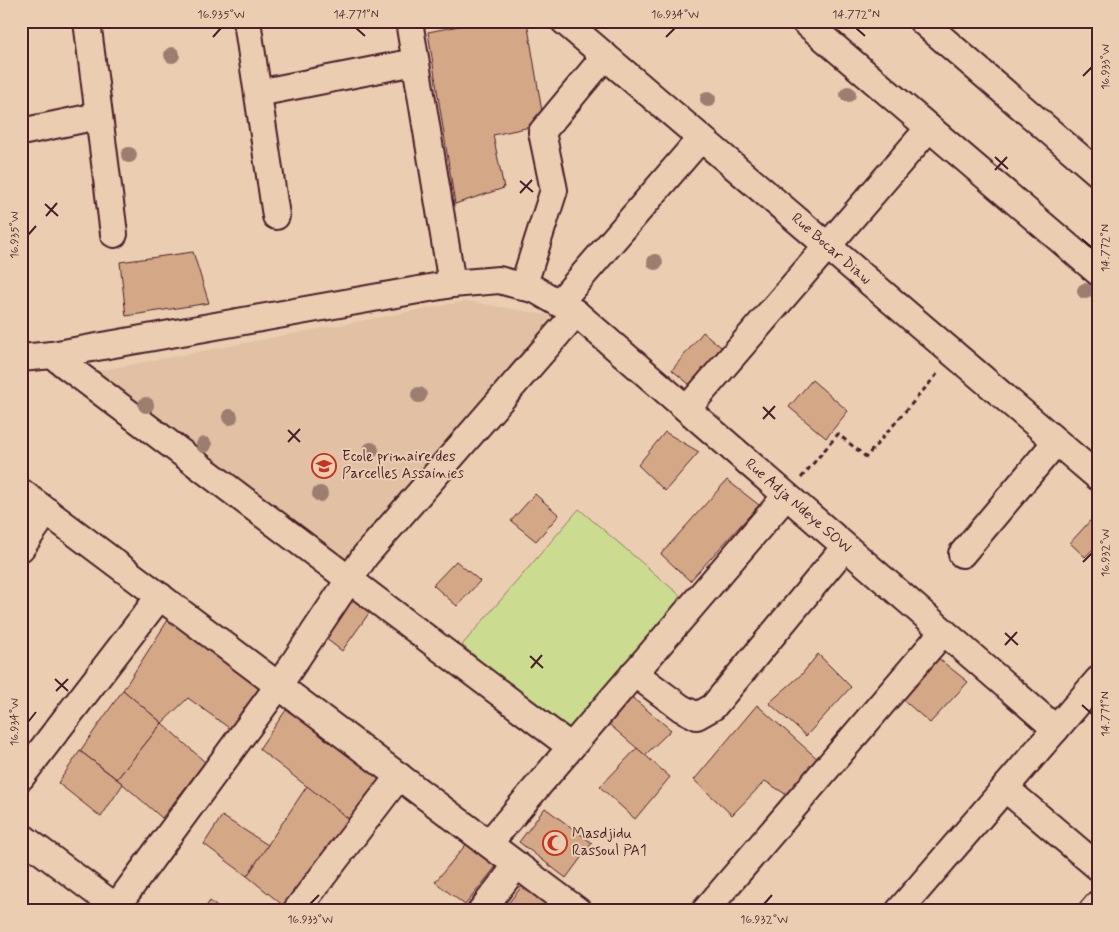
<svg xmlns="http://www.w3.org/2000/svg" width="1119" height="932" font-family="Mynerve,sans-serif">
<rect width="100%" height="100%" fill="#ebceb2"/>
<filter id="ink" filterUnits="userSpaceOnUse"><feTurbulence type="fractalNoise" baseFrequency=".02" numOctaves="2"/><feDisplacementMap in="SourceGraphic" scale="10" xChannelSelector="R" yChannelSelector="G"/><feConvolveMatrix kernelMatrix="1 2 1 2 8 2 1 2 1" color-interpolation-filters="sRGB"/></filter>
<g filter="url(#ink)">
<!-- built -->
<path fill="#e1c0a3" d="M466,301L559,317L344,560L97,371Z"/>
<!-- green -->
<path fill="#cbdc91" stroke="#8a7e5e" d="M579,509L682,597L565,733L462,645Z"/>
<!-- building -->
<g fill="#d4a887" stroke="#4a1f2b">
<path d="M124,21H192L125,28Z"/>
<path d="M485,21H527L544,124L493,135L504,188L455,204L428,32Z"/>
<path d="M193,252L209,303L126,316L120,262Z"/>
<path d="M703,332L726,351L695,389L672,370Z"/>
<path d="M812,380L848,411L826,438L789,407Z"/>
<path d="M665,432L699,452L665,491L638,465Z"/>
<path d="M727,480L759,505L690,581L661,554Z"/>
<path d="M535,494L559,515L536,541L511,521Z"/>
<path d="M1098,512V544L1085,557L1070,543Z"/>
<path d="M456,561L480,581L457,606L433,585Z"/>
<path d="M354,598L372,609L342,651L325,638Z"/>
<path d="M168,620L266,687L236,733L188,698L162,723L123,690Z"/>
<path d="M818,654L851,687L806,736L769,703L802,674Z"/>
<path d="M934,655L968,682L930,723L900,697Z"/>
<path d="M123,690L162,723L117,779L80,751Z"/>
<path d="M628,694L671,730L645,755L604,720Z"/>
<path d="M757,705L820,761L790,797L765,781L732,815L694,780Z"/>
<path d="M286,710L384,774L350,820L259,749Z"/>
<path d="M162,723L205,762L162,818L117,779Z"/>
<path d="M637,748L670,777L635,819L600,787Z"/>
<path d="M80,751L123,784L101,817L58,783Z"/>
<path d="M307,786L350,820L285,907L247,876Z"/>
<path d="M545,808L592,843L566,878L519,842Z"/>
<path d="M222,816L268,845L247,876L204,844Z"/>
<path d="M468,842L498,864L465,905L435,882Z"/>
<path d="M523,885L553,907L550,911H502Z"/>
<path d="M210,901L222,911H203Z"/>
</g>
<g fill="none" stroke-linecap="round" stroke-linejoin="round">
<defs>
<g id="minor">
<path d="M87,21L114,234"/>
<path d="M247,21L276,216"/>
<path d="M409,21L452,284"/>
<path d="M564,21L1098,477"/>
<path d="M804,21L1098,272"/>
<path d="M922,21L1098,173"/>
<path d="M258,93L415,62"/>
<path d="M21,132L98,116"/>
<path d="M523,287L554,190L542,132L605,56"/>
<path d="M559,303L701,138"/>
<path d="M52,355L571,747"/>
<path d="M21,358L52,355L452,284L499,280L536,290L576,313L1056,729"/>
<path d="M687,409L929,128"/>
<path d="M21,492L578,911"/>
<path d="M21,548L47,511"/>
<path d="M962,554L1056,442"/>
<path d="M634,673L681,708L697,716L713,707L845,547"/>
<path d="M21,777L160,596"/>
<path d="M1005,788L1098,867"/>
<path d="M21,836L121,911"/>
<path d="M489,843L786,496"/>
<path d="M116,907L279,685L365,556L576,313"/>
<path d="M296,911L399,776"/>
<path d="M481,911L517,865"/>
<path d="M705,911L943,632"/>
<path d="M899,911L1098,680"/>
<path d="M1092,911L1098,904"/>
</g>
</defs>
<!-- minor casing -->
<use href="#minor" stroke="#4a1f2b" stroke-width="30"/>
<!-- path -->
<path stroke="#4a1f2b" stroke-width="3" stroke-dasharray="5 4" stroke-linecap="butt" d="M801,478L838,434L866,457L939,372"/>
<!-- minor -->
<use href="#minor" stroke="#ebceb2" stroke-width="26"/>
</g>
<!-- trees -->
<g fill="#9d7d70">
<circle cx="172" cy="55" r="8"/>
<circle cx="848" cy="94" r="8"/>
<circle cx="708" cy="99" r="8"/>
<circle cx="129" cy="155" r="8"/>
<circle cx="655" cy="262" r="8"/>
<circle cx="1085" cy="291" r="8"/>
<circle cx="419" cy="395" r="8"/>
<circle cx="146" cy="405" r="8"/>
<circle cx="230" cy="417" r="8"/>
<circle cx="204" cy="445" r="8"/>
<circle cx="371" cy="450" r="8"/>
<circle cx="320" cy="494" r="8"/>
</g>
</g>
<!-- ticks -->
<path fill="none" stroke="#4a1f2b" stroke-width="2" d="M356,28L365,36M856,28L865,36M213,37L221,28M666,37L675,28M1083,76L1092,67M995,157L1008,169M995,170L1007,157M520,181L533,192M520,193L532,180M45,204L58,216M46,216L57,203M28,235L36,226M1082,239L1092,248M763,407L775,419M763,419L775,406M288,430L300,442M288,442L300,429M1083,562L1092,553M1005,633L1018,645M1005,645L1017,632M530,656L543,668M531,668L542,655M55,679L68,691M56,691L68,679M1082,705L1092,714M28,722L36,712M310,904L319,895M764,904L772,895"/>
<!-- icons -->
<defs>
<symbol id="school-ring" viewBox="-11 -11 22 22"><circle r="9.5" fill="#ebceb2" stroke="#c8321e" stroke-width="1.5"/><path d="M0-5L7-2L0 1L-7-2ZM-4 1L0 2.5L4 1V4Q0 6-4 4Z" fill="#c8321e"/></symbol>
<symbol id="mosque-ring" viewBox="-11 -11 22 22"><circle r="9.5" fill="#ebceb2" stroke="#c8321e" stroke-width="1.5"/><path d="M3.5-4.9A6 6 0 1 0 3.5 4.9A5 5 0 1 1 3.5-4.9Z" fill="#c8321e"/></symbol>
</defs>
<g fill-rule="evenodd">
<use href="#school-ring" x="310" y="452" width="28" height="28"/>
<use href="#mosque-ring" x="541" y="829" width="28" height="28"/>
</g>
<g text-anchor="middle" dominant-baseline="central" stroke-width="4" stroke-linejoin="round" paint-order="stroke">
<!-- street labels -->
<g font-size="15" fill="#4a1f2b" stroke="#ebceb2">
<text transform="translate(831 249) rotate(41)">Rue Bocar Diaw</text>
<text transform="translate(798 506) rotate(41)">Rue Adja Ndeye SOW</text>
</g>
<!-- poi labels -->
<g font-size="15" fill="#4a1f2b" stroke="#ebceb2" text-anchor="start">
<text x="342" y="457">Ecole primaire des<tspan x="342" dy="17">Parcelles Assainies</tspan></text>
<text x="572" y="834">Masdjidu<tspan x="572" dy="17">Rassoul PA1</tspan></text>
</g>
</g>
<!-- margin -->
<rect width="1119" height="932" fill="none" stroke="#ebceb2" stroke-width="55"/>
<rect x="28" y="28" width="1064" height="876" fill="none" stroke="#4a1f2b" stroke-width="2"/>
<g font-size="12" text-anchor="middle" fill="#4a1f2b">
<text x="221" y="18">16.935°W</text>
<text x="356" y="18">14.771°N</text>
<text x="675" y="18">16.934°W</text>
<text x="856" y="18">14.772°N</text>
<text transform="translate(1105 67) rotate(-90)" y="4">16.933°W</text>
<text transform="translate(14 235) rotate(-90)" y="4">16.935°W</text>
<text transform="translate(1105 248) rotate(-90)" y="4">14.772°N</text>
<text transform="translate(1105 553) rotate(-90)" y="4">16.932°W</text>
<text transform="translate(1105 714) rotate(-90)" y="4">14.771°N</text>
<text transform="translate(14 722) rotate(-90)" y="4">16.934°W</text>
<text x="310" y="923">16.933°W</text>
<text x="764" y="923">16.932°W</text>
</g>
</svg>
